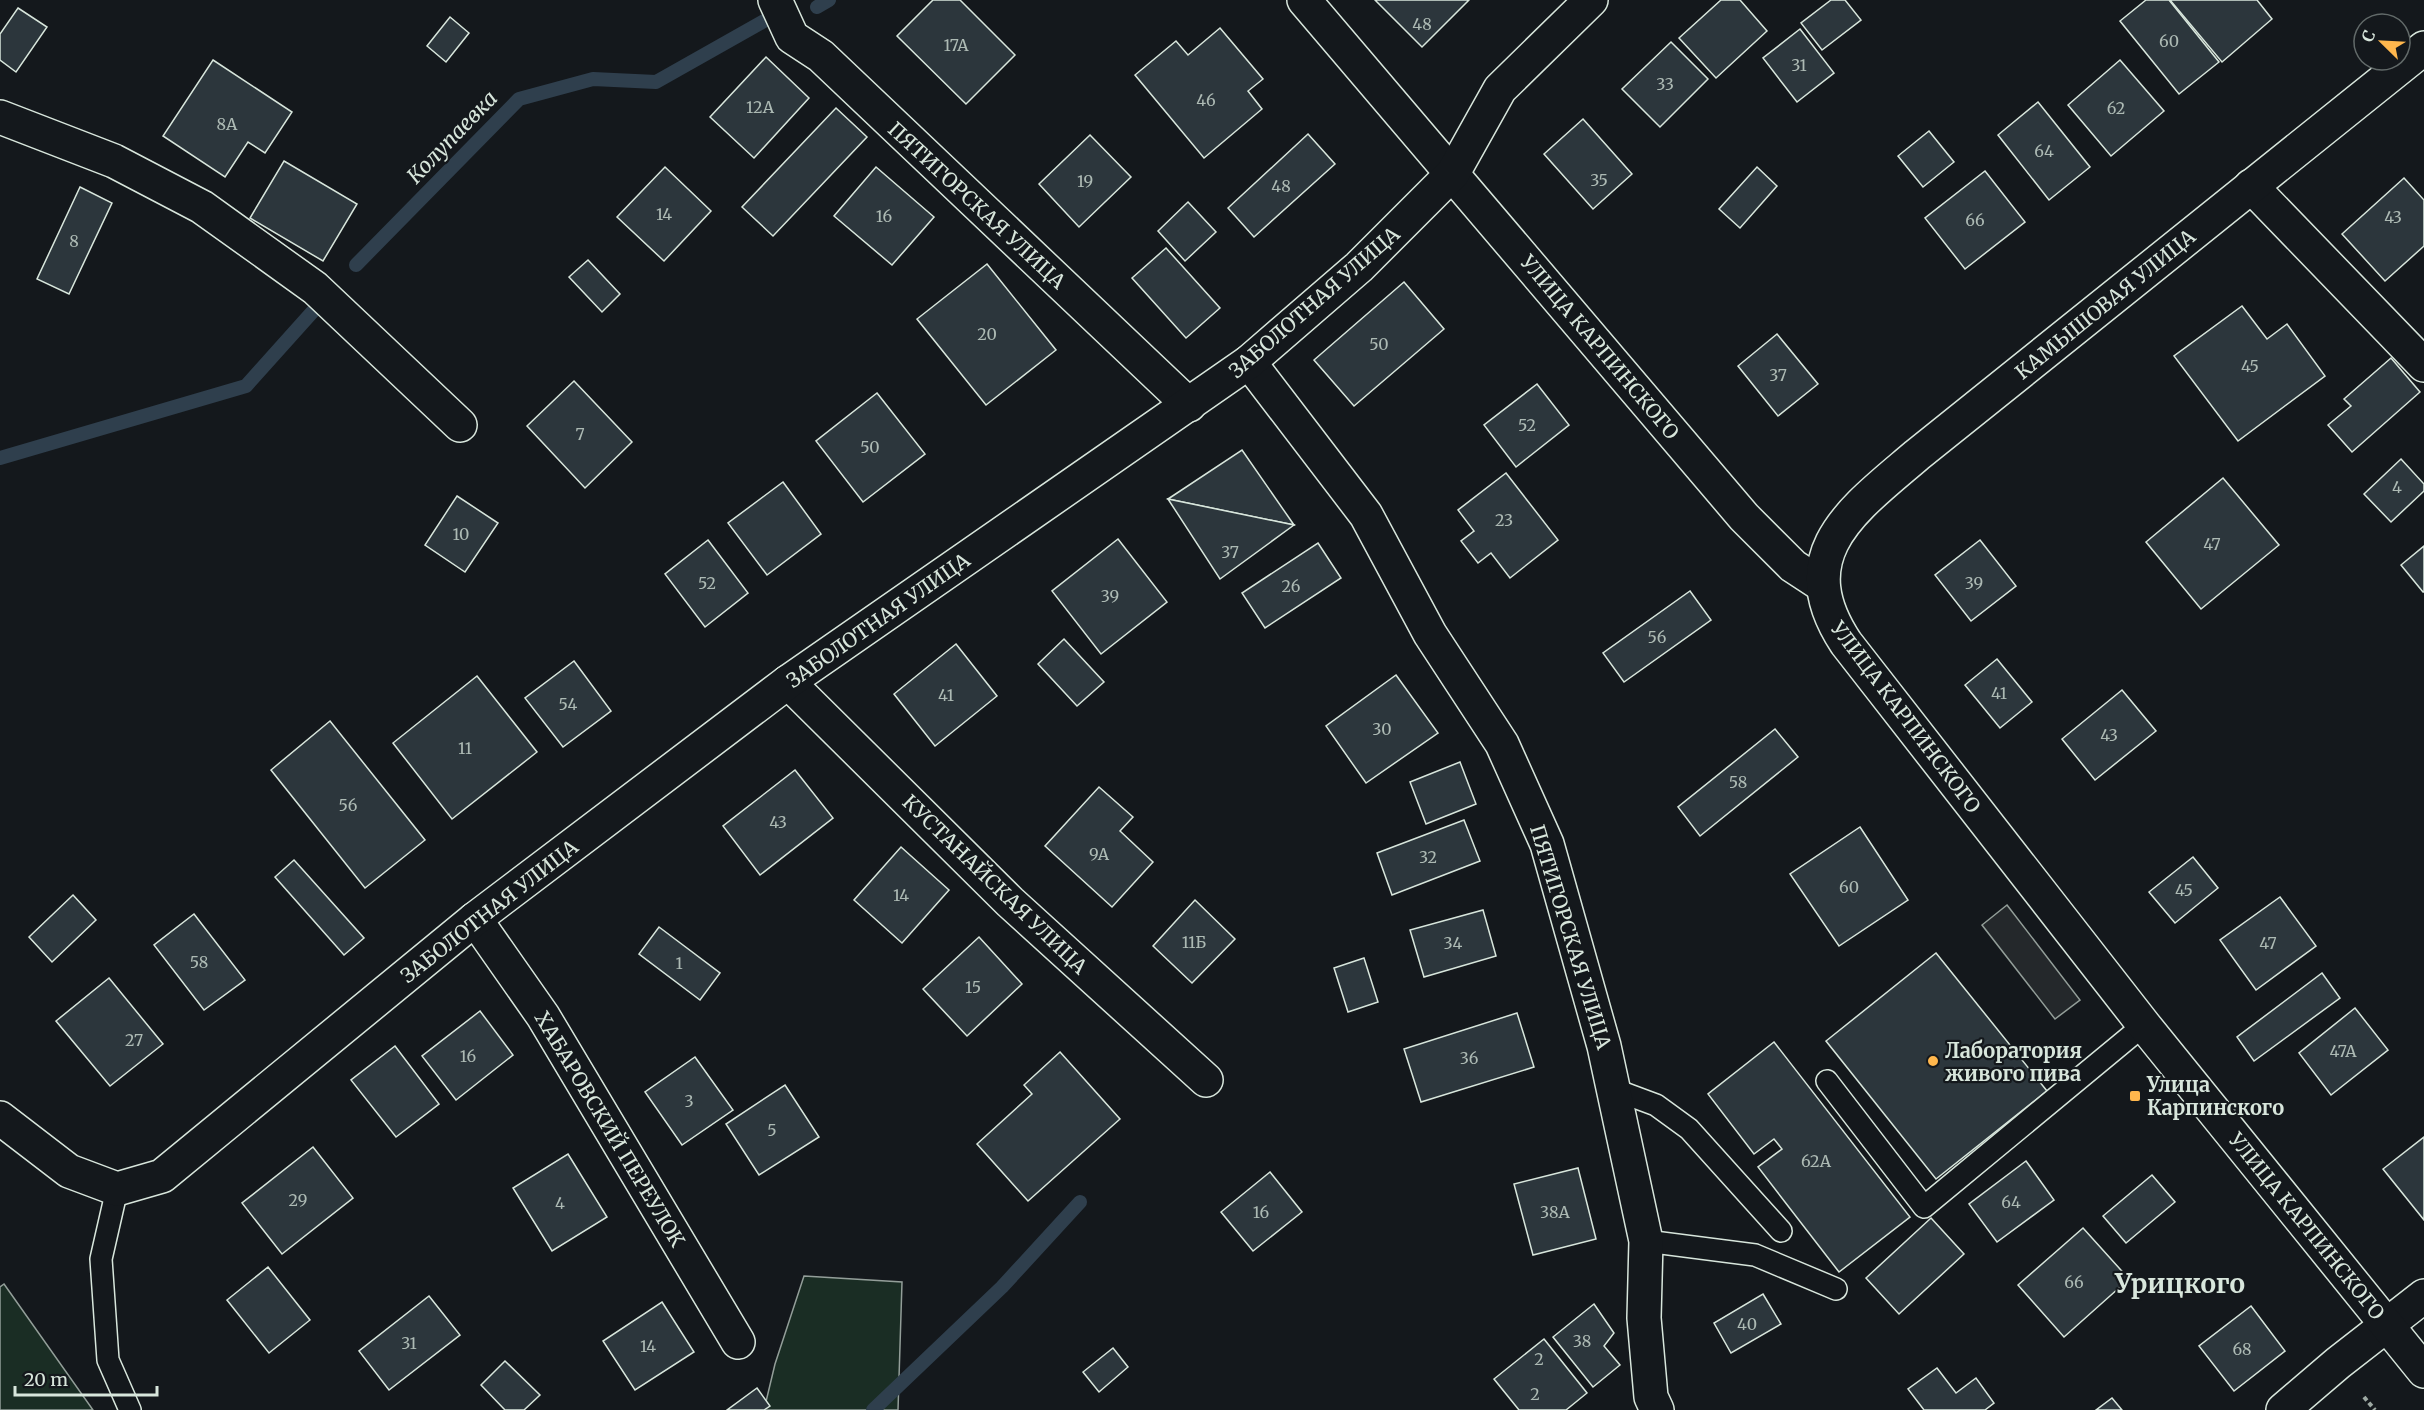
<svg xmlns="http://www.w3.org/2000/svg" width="2424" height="1410" font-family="Merriweather,serif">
<rect width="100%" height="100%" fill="#14181c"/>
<!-- green -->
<g fill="#1a2d24" stroke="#939e99" stroke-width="1.5">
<path d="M804,1276L902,1282L898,1410H764L775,1364Z"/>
<path d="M4,1284L93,1410H0V1287Z"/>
</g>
<!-- parking -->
<path fill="#24282b" stroke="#939e99" stroke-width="1.5" d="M2007,905L2080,1000L2055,1019L1982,925Z"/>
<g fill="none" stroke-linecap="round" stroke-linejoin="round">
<!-- stream -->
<g stroke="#2f3f4d" stroke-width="14">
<path d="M817,7L829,0"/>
<path d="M356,265L519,99L593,79L656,82L764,21"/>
<path d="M0,458L246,386L315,309"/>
<path d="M873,1410L1002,1287L1080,1202"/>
</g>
</g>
<!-- building -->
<g fill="#2c363c" stroke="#d8e6dc" stroke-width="1.5">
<path d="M933,0H960L1015,55L966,104L897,36Z"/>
<path d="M1375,0H1469L1422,47Z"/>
<path d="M1721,0H1740L1767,31L1716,78L1679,38Z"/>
<path d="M1831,0H1845L1861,20L1822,50L1801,23Z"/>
<path d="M2146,0H2169L2219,62L2179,94L2120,21Z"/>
<path d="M2170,0H2257L2272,19L2222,62Z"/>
<path d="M18,8L47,27L16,72L0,60V34Z"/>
<path d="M450,17L469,33L446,62L427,46Z"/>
<path d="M1220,28L1263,79L1248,91L1262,109L1204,158L1135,75L1176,41L1188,55Z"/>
<path d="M1800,29L1834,73L1797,102L1763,58Z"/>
<path d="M1671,42L1708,79L1660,127L1622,89Z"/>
<path d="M766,57L809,98L754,158L710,117Z"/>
<path d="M213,60L292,112L265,153L248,142L225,177L163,136Z"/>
<path d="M2120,60L2164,111L2111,156L2068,105Z"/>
<path d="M2038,102L2090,167L2049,200L1998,135Z"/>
<path d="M836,108L867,137L773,236L742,207Z"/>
<path d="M1583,119L1632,174L1593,209L1544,154Z"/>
<path d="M1929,131L1954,162L1923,187L1898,156Z"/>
<path d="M1308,134L1335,164L1254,237L1228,208Z"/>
<path d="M1090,135L1131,177L1079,227L1039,184Z"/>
<path d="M284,161L357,204L323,261L250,218Z"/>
<path d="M665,167L711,211L664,261L617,217Z"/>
<path d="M876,167L934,217L892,265L834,216Z"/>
<path d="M1757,167L1777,186L1740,228L1719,209Z"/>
<path d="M1985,171L2025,222L1965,269L1925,218Z"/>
<path d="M2404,178L2424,200V246L2385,281L2342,234Z"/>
<path d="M80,187L112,203L69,294L37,279Z"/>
<path d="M1188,202L1216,232L1185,261L1158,231Z"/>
<path d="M1166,248L1220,308L1186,338L1132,278Z"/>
<path d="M588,260L620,294L602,312L569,277Z"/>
<path d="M987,264L1056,350L986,405L917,319Z"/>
<path d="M1404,282L1444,329L1354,406L1314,360Z"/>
<path d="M2242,306L2267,339L2287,324L2325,376L2238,441L2174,356Z"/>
<path d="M1777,334L1818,384L1778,416L1738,366Z"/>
<path d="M2391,358L2420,392L2352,452L2328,425L2351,406L2344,399Z"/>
<path d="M574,381L632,442L585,488L527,426Z"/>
<path d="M1537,384L1569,425L1516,467L1484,425Z"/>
<path d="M877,393L925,454L863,502L816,441Z"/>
<path d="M1242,450L1294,525L1168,499Z"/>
<path d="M2401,459L2424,484V491L2391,522L2364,494Z"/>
<path d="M1506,473L1558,540L1510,578L1491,553L1478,563L1461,541L1474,531L1458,510Z"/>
<path d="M2223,478L2279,545L2201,609L2146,542Z"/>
<path d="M783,482L821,534L767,575L728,523Z"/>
<path d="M457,496L498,523L465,572L425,545Z"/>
<path d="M1168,499L1294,525L1220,579Z"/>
<path d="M1118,539L1167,602L1101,654L1052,591Z"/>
<path d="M708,540L748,593L705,627L665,574Z"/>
<path d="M1980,540L2016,586L1971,621L1935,575Z"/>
<path d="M1318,543L1341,578L1265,628L1242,593Z"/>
<path d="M2424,546V592H2423L2401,565Z"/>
<path d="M1690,591L1711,620L1624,682L1603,653Z"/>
<path d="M1064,639L1104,682L1077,706L1038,664Z"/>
<path d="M956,644L997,696L935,746L894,694Z"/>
<path d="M1997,659L2032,702L2000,728L1965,685Z"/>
<path d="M574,661L611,711L563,747L525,698Z"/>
<path d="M1396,675L1438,733L1366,783L1326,726Z"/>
<path d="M477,676L537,752L452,819L393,743Z"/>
<path d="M2122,690L2156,731L2095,780L2062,739Z"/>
<path d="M330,721L425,840L365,888L271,770Z"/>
<path d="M1775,729L1798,757L1700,836L1678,807Z"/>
<path d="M1460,762L1476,804L1426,824L1410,782Z"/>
<path d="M795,770L833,818L760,875L723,826Z"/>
<path d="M1099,787L1133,817L1120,831L1153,862L1112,907L1045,846Z"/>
<path d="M1464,820L1480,861L1392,895L1377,853Z"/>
<path d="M1860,827L1908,900L1839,946L1790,874Z"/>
<path d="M901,847L949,890L902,943L854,900Z"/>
<path d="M2193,857L2218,888L2175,923L2149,892Z"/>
<path d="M294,860L364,938L344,955L275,877Z"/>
<path d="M73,895L96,920L52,962L29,937Z"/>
<path d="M2280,897L2316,946L2256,990L2220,940Z"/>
<path d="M1195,900L1235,939L1192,983L1153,946Z"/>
<path d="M1483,910L1496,956L1424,977L1410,930Z"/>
<path d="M194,914L245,980L204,1010L154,945Z"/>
<path d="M659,927L720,973L700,1000L639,954Z"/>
<path d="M979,937L1022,984L967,1036L923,989Z"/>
<path d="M1936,953L2047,1091L1936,1179L1826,1041Z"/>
<path d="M1364,958L1378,1002L1348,1012L1334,968Z"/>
<path d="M2322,973L2340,998L2254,1061L2237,1037Z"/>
<path d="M109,978L163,1044L110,1086L56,1021Z"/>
<path d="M2355,1008L2388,1050L2331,1095L2299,1053Z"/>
<path d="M480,1011L513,1055L456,1100L422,1056Z"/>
<path d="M1517,1013L1534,1067L1421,1102L1404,1049Z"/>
<path d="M1774,1042L1910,1217L1839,1272L1758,1167L1782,1149L1774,1139L1754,1154L1708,1094Z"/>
<path d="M395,1046L439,1104L396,1137L351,1080Z"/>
<path d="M1060,1052L1120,1119L1028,1201L977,1144L1032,1094L1024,1085Z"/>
<path d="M695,1057L733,1110L682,1145L645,1092Z"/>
<path d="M785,1085L819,1137L759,1175L726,1124Z"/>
<path d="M2424,1137V1220L2383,1169Z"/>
<path d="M313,1147L353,1198L282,1254L242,1203Z"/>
<path d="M568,1154L607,1217L552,1251L513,1188Z"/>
<path d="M2026,1161L2054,1200L1997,1242L1969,1204Z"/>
<path d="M1578,1168L1596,1239L1533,1255L1514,1184Z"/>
<path d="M1270,1172L1302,1212L1253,1251L1221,1212Z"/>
<path d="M2152,1175L2175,1202L2126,1243L2103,1216Z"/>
<path d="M1931,1218L1964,1254L1899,1314L1866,1278Z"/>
<path d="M2083,1228L2129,1279L2064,1337L2018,1285Z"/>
<path d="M268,1267L310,1320L269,1353L227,1300Z"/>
<path d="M1763,1294L1781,1324L1731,1353L1714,1323Z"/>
<path d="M429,1296L460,1335L389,1390L359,1351Z"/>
<path d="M662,1302L694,1352L635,1390L603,1341Z"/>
<path d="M1594,1304L1614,1333L1604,1346L1620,1365L1593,1387L1553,1337Z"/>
<path d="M2251,1306L2285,1351L2234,1391L2199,1346Z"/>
<path d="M1544,1339L1587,1393L1566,1410H1519L1494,1379Z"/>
<path d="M1113,1348L1128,1367L1099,1392L1083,1372Z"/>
<path d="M505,1361L540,1395L524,1410H505L481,1385Z"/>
<path d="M1937,1368L1956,1393L1976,1378L1994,1403L1985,1410H1924L1908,1389Z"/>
<path d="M757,1388L770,1406L764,1410H727Z"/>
<path d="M2112,1398L2122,1410H2096Z"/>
</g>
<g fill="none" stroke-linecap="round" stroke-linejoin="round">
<defs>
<g id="service">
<path d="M1827,1081L1924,1207L2144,1025"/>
<path d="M1613,1089L1656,1105L1689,1129L1781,1231"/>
<path d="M117,1189L101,1259L108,1360L130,1410"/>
<path d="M1646,1241L1755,1255L1836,1289"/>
</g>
<g id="minor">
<path d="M775,0L792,37L821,56L1189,405"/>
<path d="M1304,0L1744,517L1793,566L1822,585"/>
<path d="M0,117L114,161L202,207L315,288L460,425"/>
<path d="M2251,186L2424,365"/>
<path d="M1249,362L1366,515L1430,634L1502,744L1547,844L1604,1046L1646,1241L1644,1318L1651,1397L1657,1410"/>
<path d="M788,682L1010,902L1206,1080"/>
<path d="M475,919L543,1016L738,1342"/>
<path d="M0,1118L69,1171L117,1189L162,1176L475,919L788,682L1249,362L1359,267L1453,173L1500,89L1591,0"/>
<path d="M2283,1410L2338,1363L2424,1296"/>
</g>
<path id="secondary" d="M2424,48L1917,455C1854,509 1787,554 1846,643L2144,1025L2424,1371"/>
</defs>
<!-- service casing -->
<use href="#service" stroke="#d8e6dc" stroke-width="24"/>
<!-- minor casing -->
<use href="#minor" stroke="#d8e6dc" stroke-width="36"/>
<!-- secondary casing -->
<use href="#secondary" stroke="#d8e6dc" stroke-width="36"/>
<!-- path -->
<path stroke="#9da8a2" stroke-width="4" stroke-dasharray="4.5 3" stroke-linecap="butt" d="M2364,1397L2375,1410"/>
<!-- service -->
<use href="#service" stroke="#14181c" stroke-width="21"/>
<!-- minor -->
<use href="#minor" stroke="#14181c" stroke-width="33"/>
<!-- secondary -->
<use href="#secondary" stroke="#14181c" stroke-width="33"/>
</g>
<!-- markers -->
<g fill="#ffb74d" stroke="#14181c" stroke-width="2">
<circle cx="1933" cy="1061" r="6"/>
<rect x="2129" y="1090" width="12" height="12" rx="3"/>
</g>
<g text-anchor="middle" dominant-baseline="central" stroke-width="4.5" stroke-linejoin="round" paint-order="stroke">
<!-- number labels -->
<g font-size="16" fill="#adbab4">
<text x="1422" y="24">48</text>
<text x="2169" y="41">60</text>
<text x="956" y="45">17А</text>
<text x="1799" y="65">31</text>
<text x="1665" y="84">33</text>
<text x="1206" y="100">46</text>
<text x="760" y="107">12А</text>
<text x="2116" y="108">62</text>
<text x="227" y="124">8А</text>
<text x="2044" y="151">64</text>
<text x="1599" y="180">35</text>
<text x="1085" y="181">19</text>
<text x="1281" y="186">48</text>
<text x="664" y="214">14</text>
<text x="884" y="216">16</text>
<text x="2393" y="217">43</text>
<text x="1975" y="220">66</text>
<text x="74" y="241">8</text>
<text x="987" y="334">20</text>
<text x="1379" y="344">50</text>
<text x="2250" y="366">45</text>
<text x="1778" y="375">37</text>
<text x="1527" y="425">52</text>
<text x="580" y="434">7</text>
<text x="870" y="447">50</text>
<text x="2397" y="487">4</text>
<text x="1504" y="520">23</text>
<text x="461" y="534">10</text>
<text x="2212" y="544">47</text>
<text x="1230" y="552">37</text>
<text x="707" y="583">52</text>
<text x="1974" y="583">39</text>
<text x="1291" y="586">26</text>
<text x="1110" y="596">39</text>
<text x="1657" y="637">56</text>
<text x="1999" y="693">41</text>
<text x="946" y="695">41</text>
<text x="568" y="704">54</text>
<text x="1382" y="729">30</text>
<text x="2109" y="735">43</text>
<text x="465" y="748">11</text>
<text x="1738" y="782">58</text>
<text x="348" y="805">56</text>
<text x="778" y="822">43</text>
<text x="1099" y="854">9А</text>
<text x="1428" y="857">32</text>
<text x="1849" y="887">60</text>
<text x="2184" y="890">45</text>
<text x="901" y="895">14</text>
<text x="1194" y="942">11Б</text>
<text x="1453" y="943">34</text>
<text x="2268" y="943">47</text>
<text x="199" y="962">58</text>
<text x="679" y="963">1</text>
<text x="973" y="987">15</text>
<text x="134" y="1040">27</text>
<text x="2343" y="1051">47А</text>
<text x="468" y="1056">16</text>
<text x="1469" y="1058">36</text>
<text x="689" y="1101">3</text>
<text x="772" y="1130">5</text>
<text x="1816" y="1161">62А</text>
<text x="298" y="1200">29</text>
<text x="2011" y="1202">64</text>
<text x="560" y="1203">4</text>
<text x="1261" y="1212">16</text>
<text x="1555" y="1212">38А</text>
<text x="2074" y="1282">66</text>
<text x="1747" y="1324">40</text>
<text x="1582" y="1341">38</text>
<text x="409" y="1343">31</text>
<text x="648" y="1346">14</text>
<text x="2242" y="1349">68</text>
<text x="1539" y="1359">2</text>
<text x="1535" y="1394">2</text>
</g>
<!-- street labels -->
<g font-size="20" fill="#d8e6dc" stroke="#14181c">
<text transform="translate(977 205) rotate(43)">ПЯТИГОРСКАЯ УЛИЦА</text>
<text transform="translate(1314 302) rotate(-41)">ЗАБОЛОТНАЯ УЛИЦА</text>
<text transform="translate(2105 304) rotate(-39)">КАМЫШОВАЯ УЛИЦА</text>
<text transform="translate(1600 347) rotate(50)">УЛИЦА КАРПИНСКОГО</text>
<text transform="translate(878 620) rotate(-35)">ЗАБОЛОТНАЯ УЛИЦА</text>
<text transform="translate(1906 717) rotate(53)">УЛИЦА КАРПИНСКОГО</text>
<text transform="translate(995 884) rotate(44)">КУСТАНАЙСКАЯ УЛИЦА</text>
<text transform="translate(489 911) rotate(-38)">ЗАБОЛОТНАЯ УЛИЦА</text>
<text transform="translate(1571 937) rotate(73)">ПЯТИГОРСКАЯ УЛИЦА</text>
<text transform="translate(610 1129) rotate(59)">ХАБАРОВСКИЙ ПЕРЕУЛОК</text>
<text transform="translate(2307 1226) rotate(51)">УЛИЦА КАРПИНСКОГО</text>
</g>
<!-- poi labels -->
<g font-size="20" font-weight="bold" fill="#d8e6dc" stroke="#14181c" text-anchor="start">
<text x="1945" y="1050">Лаборатория<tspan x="1945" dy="23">живого пива</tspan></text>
<text x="2147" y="1084">Улица<tspan x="2147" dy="23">Карпинского</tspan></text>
</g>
<!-- water labels -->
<g font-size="21" font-style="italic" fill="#d8e6dc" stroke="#14181c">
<text transform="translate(452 137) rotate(-46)">Колупаевка</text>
</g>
<!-- district labels -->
<g font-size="26" font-weight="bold" fill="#d8e6dc" stroke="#14181c">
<text x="2180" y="1283">Урицкого</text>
</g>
</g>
<!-- north arrow -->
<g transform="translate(2382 42) rotate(294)"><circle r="28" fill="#14181c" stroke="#626a69" stroke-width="1.5"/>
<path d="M0-4.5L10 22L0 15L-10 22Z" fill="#ffb74d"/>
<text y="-9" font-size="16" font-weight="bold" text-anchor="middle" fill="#d8e6dc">С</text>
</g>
<!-- scale -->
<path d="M15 1386v9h142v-9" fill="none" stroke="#d8e6dc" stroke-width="3"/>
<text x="24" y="1386" font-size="18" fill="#d8e6dc" stroke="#14181c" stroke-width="4.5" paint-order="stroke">20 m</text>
</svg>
